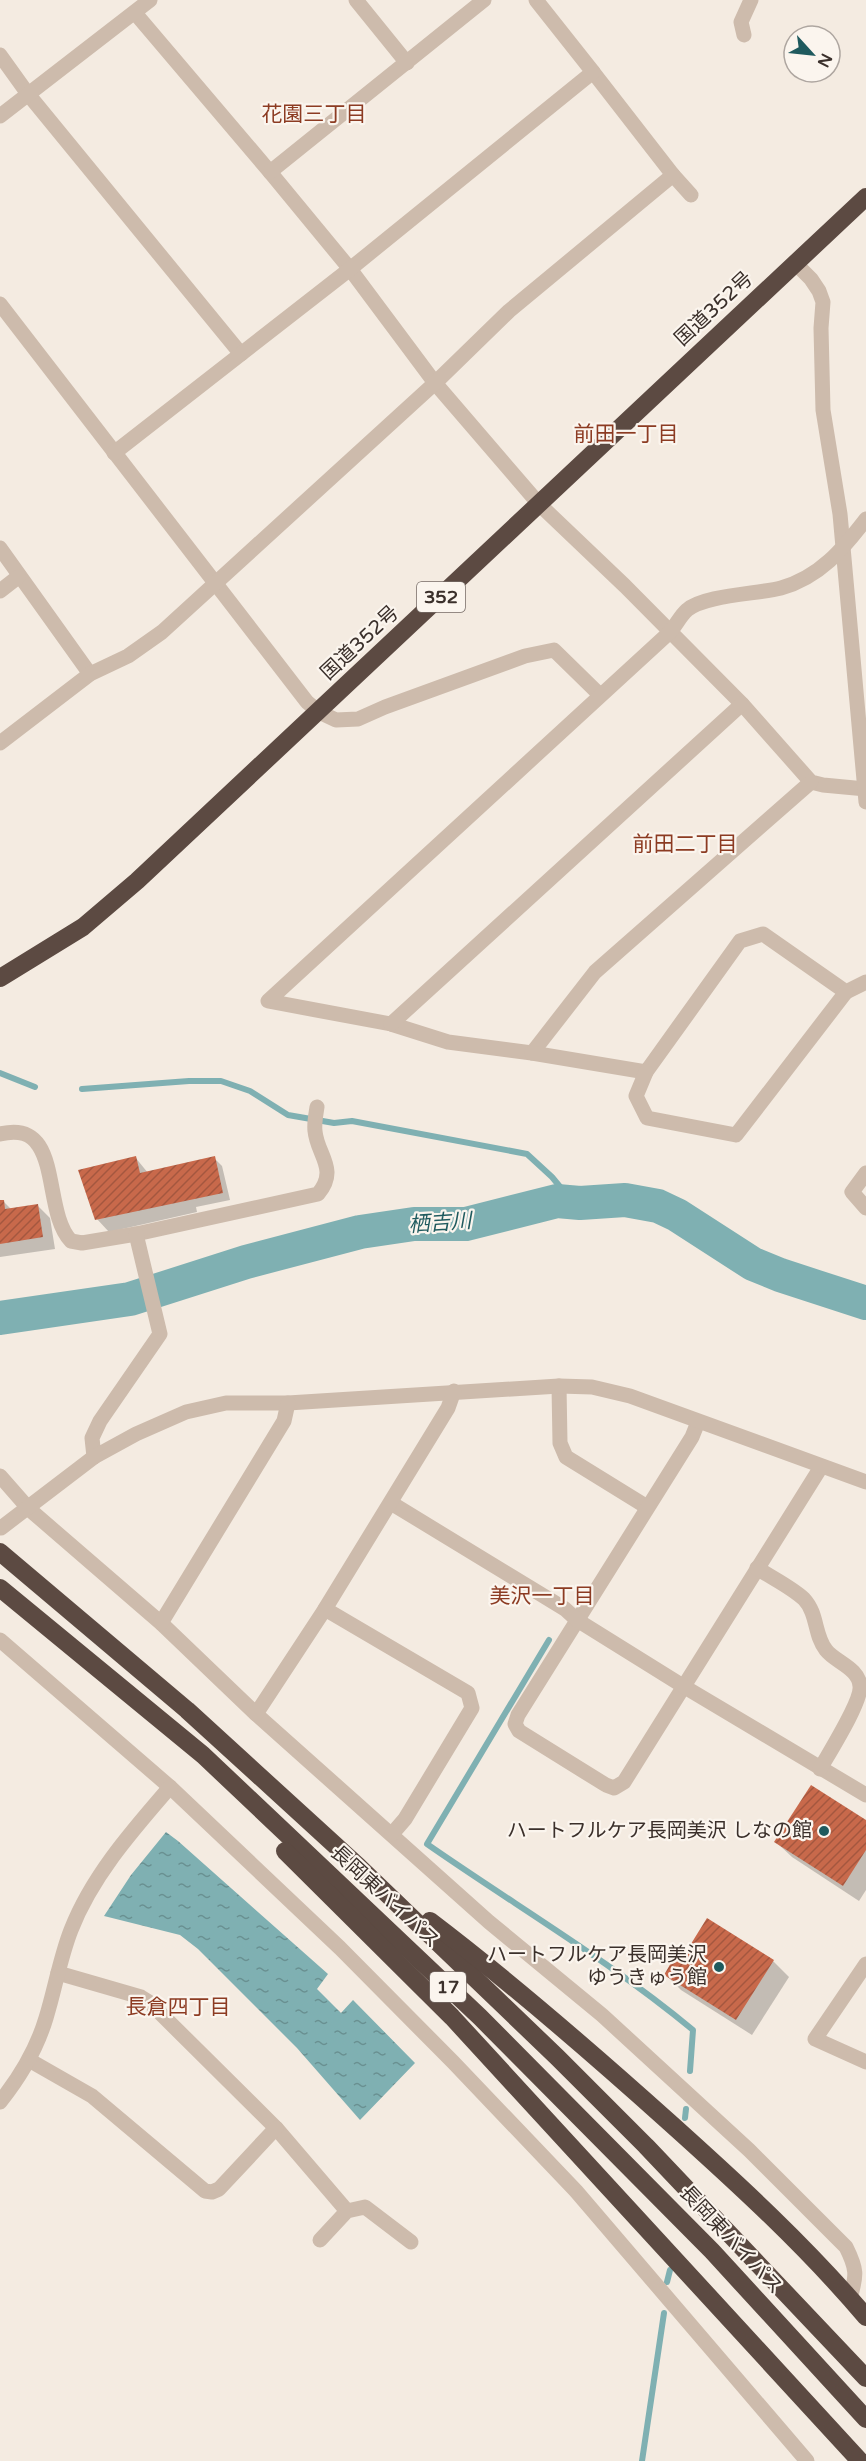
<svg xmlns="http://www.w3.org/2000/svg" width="866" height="2461" font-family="'Varela Round','Noto Sans JP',sans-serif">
<defs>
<pattern id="water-ripples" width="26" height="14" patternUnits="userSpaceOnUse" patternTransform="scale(1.5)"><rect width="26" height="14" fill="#7fb0b2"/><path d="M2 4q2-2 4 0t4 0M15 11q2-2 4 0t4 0" fill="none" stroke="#699091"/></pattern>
<pattern id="building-hatch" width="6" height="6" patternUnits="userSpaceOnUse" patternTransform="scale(1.5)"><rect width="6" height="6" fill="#c8694b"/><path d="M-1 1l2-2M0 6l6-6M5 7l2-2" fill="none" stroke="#a4573f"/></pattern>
</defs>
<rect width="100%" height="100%" fill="#f4ebe1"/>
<!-- water -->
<path fill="url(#water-ripples)" d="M166,1832L178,1841L328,1974L317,1989L341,2013L353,2000L415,2063L360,2120L297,2048L198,1949L180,1935L104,1916L131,1875Z"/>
<!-- shadow -->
<g fill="#0003">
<path d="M135,1157L148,1173L214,1158L222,1166L230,1200L196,1207L197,1212L109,1232L97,1219Z"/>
<path d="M3,1201L12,1210L38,1206L50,1218L55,1249L0,1257V1202Z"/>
<path d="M866,1822V1890L859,1901L792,1857L776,1842Z"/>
<path d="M773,1961L789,1977L752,2035L681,1990L665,1974L681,1962Z"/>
</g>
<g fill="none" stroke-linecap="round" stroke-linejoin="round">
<!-- stream -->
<g stroke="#7fb0b2" stroke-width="6">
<path d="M0,1073L35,1087"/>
<path d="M82,1089L189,1081H221L250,1091L288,1115L334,1123L352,1121L527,1154L552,1177L566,1194L580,1203"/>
<path d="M549,1640L427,1844C516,1906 610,1961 693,2030L690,2071"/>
<path d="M685,2118L686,2109"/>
<path d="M667,2282L670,2270"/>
<path d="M642,2461L664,2313"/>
</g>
<!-- river -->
<path stroke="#7fb0b2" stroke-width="34" d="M0,1318L130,1299L246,1262L360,1232L414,1224H466L557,1201L580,1203L625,1200L658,1206L677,1215L753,1264L780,1275L866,1303"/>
</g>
<!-- building -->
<g fill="url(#building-hatch)">
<path d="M136,1156L140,1173L215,1156L223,1193L95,1220L78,1170Z"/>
<path d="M0,1200H4L5,1209L38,1204L43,1237L0,1244Z"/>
<path d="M811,1785L866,1820V1850L843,1886L774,1842Z"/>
<path d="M707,1918L774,1960L736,2020L664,1975L675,1956L681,1960Z"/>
</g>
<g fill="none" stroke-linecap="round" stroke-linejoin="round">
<!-- minor -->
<g stroke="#cdbbac" stroke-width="15">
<path d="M356,0L407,63"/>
<path d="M135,13L270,172L350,269L435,383L539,504L625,586L742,704L811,782L823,785L866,789"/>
<path d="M744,35L741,22L751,0"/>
<path d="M0,55L28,94L241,354"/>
<path d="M593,72L673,175L691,195"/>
<path d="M0,116L150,0"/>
<path d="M270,172L484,0"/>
<path d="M795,263L811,279L819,291L823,302L821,328L823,410L840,514L866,802"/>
<path d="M0,304L307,702L319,712L336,720L358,719L385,707L525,656L554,650L600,695"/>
<path d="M114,453L350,269L593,72L536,0"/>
<path d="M0,548L90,674"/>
<path d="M0,591L18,577"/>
<path d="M0,743L90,674L128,656L162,632L435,383L509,311L673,175"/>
<path d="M811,782L595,972L532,1053L448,1042L391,1024L268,1001L670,632C676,625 681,615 687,610C704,595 758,594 781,588C820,577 843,549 866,519"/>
<path d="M391,1024L742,704"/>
<path d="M532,1053L646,1072L740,941L763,934L846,992L866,982"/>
<path d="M646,1072L636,1096L647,1118L736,1135L846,992"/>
<path d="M0,1134C64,1118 41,1210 71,1241L82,1243L136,1234L318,1194C339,1169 317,1155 315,1131C314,1123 316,1114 317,1107"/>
<path d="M866,1173L852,1192L866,1208"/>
<path d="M559,1386L560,1443L566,1457L647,1507"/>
<path d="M698,1422L692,1437L518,1715L515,1724L519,1731L606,1785L614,1788L624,1782L821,1467"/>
<path d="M94,1457L92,1438L100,1421L160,1334L136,1234"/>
<path d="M0,1476L29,1509L161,1623L256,1714L489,1922L602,2015L749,2150L846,2247C857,2269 857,2275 850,2298"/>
<path d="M391,1503L565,1609L577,1620L683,1686L866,1795"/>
<path d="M1,1528L94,1457L136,1434L186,1412L226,1403H288L559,1386L592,1387L630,1396L866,1482"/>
<path d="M757,1568C772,1578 791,1587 804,1599C818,1614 814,1635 826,1650C835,1662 859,1668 860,1686C862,1701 829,1753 820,1769"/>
<path d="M325,1609L468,1693L472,1708L405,1819L392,1834"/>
<path d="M161,1623L284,1421L288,1403"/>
<path d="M0,1640L170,1787L340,1948L453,2062L576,2191L807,2461"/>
<path d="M256,1714L325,1609L448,1408L454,1391"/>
<path d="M866,1964L815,2039L866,2062"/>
<path d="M58,1973L141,1997L149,2002L276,2128L347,2211"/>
<path d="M29,2060L92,2096L205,2191L212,2192L219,2189L276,2128"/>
<path d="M0,2102C20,2077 37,2048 46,2018C55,1989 60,1958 71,1930C92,1876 132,1831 170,1787"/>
<path d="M320,2240L347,2211L365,2207L411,2242"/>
</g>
<!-- highway -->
<g stroke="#5c4a42" stroke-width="18">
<path d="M0,978L83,927L137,881L866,197"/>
<path d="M0,1552L187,1710L359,1867L557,2057L646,2146L866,2378"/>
<path d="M0,1588L203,1755L480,2017L712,2251L866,2419"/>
<path d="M285,1851L452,2017L860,2461"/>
<path d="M430,1921C513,1984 591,2052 669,2122C737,2183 807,2247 866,2317"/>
</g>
</g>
<!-- markers -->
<g fill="#1f5a5e" stroke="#fbf5ee" stroke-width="2">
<circle cx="824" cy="1831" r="6"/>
<circle cx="719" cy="1967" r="6"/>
</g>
<g text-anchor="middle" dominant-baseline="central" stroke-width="4.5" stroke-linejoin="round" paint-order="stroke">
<!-- shield labels -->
<g fill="#fbf5ee" stroke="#756b66" stroke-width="1.5">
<rect x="417" y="582" width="48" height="30" rx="4.5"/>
<rect x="430" y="1972" width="36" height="30" rx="4.5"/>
</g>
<g font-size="18" font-weight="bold" fill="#3b302b">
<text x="441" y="597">352</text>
<text x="448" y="1987">17</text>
</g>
<!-- street labels -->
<g font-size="20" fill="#3b302b" stroke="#fbf5ee">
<text transform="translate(714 309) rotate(-43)">国道352号</text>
<text transform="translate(360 643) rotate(-43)">国道352号</text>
<text transform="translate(385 1897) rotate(43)">長岡東バイパス</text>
<text transform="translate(731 2240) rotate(47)">長岡東バイパス</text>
</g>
<!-- poi labels -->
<g font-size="20" fill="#3b302b" stroke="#fbf5ee" text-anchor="end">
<text x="812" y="1831">ハートフルケア長岡美沢 しなの館</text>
<text x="707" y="1955">ハートフルケア長岡美沢<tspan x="707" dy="23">ゆうきゅう館</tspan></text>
</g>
<!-- neighbourhood labels -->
<g font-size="21" fill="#8c3b22" stroke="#fbf5ee">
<text x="314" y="114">花園三丁目</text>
<text x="626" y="434">前田一丁目</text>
<text x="685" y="844">前田二丁目</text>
<text x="542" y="1596">美沢一丁目</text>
<text x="178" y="2007">長倉四丁目</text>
</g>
<!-- water labels -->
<g font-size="21" font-style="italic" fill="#1f5a5e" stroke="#fbf5ee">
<text transform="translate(440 1223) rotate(-4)">栖吉川</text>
</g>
</g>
<!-- north arrow -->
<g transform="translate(812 54) rotate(117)"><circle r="28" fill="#fbf5ee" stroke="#aea6a0" stroke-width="1.5"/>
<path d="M0-4.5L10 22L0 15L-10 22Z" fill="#1f5a5e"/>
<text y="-9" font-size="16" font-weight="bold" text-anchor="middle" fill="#3b302b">N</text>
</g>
</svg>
